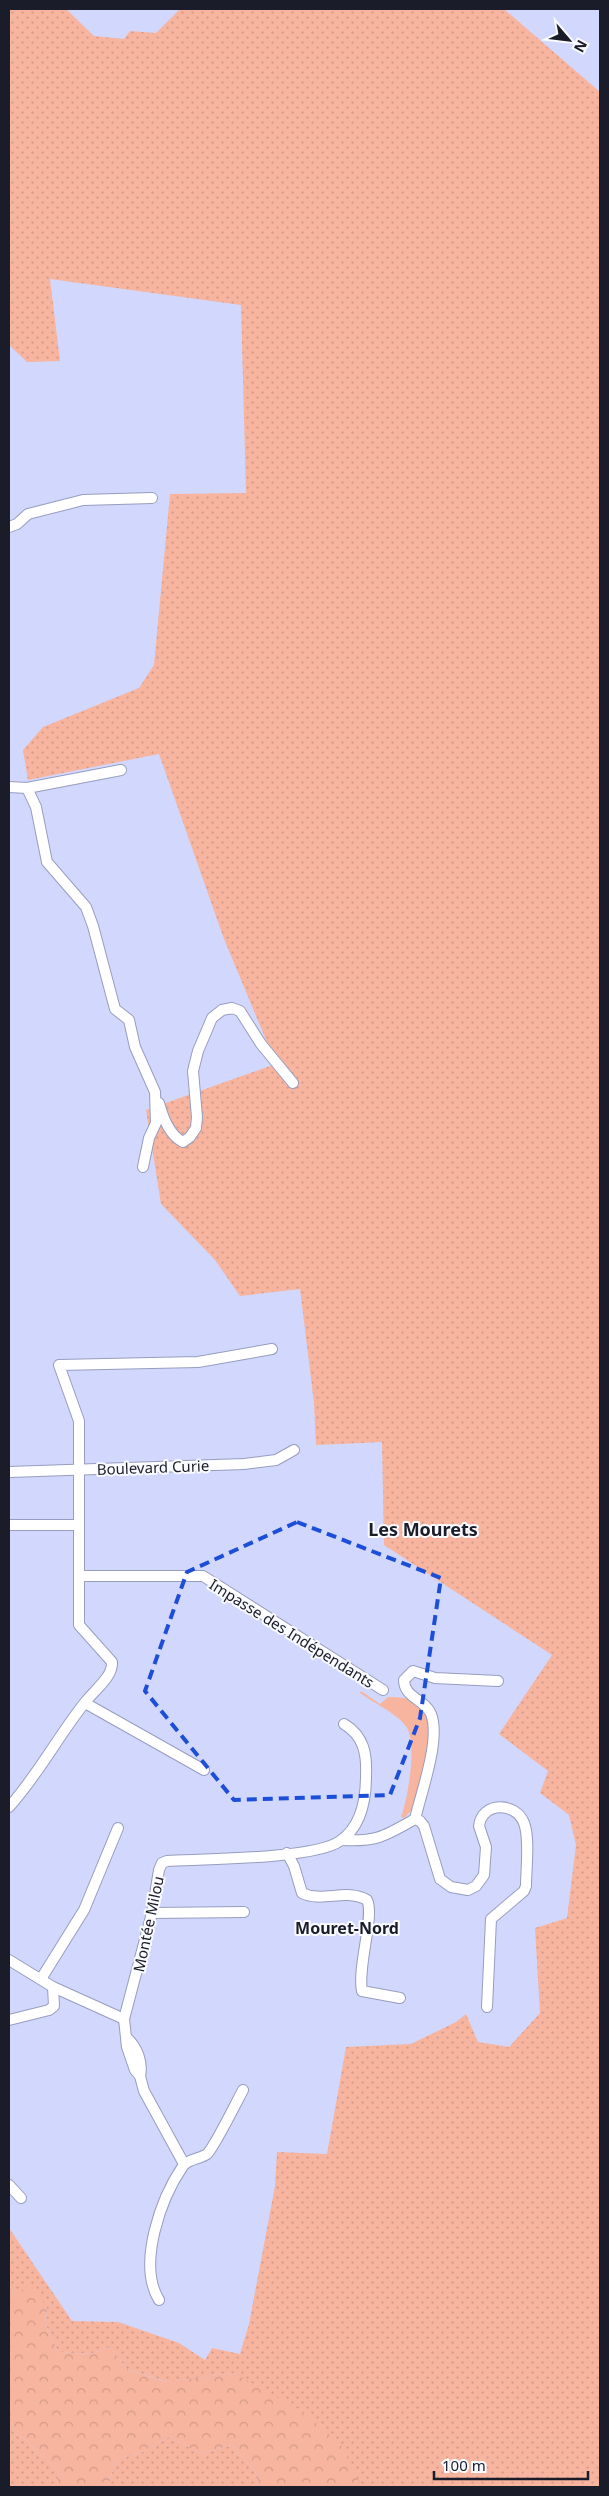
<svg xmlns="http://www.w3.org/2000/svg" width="609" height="2496" font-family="'Noto Sans',sans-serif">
<defs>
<pattern id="grass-dots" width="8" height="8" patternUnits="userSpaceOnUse" patternTransform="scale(1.25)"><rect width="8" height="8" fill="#f7b49f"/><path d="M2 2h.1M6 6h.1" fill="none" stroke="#d39a89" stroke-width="1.8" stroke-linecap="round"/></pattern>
<pattern id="forest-crowns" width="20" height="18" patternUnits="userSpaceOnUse" patternTransform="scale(1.25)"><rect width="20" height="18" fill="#f7b49f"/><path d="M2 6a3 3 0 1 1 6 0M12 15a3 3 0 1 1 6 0" fill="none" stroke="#d39a89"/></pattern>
</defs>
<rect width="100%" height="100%" fill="#d2d8fd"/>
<!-- grass -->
<g fill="url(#grass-dots)">
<path d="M9,9H66L94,36L124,39L130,31L156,33L180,9H504L600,92V2487H362L234,2373L167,2382L127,2369L110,2347L90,2354L58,2352L46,2325L47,2307L16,2294L9,2285V2228L72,2321L118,2322L179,2343L205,2360L212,2348L240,2354L249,2324L275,2186L277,2152L327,2154L346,2047L411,2044L456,2022L466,2014L478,2042L509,2047L540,2013L535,1928L567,1918L576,1845L569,1815L540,1793L548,1771L499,1734L552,1655L384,1545L382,1442L316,1445L314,1403L300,1289L240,1296L215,1260L161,1204L146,1110L276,1064L224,939L159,754L28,780L23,750L43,727L139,688L154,665L170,494L246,493L241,305L50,279L60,361L27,362L9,345Z"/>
<path d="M9,2428L28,2442L59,2472L57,2485L59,2487H9Z"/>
<path d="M170,2436L200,2454L232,2445L259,2476L256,2487H108L116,2459L141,2453Z"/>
</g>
<!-- forest -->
<path fill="url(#forest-crowns)" d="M9,2285L16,2294L29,2285L47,2307L46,2325L58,2352L90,2354L110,2347L127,2369L166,2382L234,2373L302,2411L341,2445L362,2487H256L259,2476L232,2445L200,2454L170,2436L141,2453L116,2459L108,2487H59L57,2485L59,2472L28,2442L9,2428Z"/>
<!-- park -->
<path fill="#f7b49f" d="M361,1691L380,1704L388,1697C417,1696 429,1708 431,1737L414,1808L404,1818L401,1817C408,1799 417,1744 407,1728C401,1716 371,1701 360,1693Z"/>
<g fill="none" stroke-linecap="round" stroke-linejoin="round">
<defs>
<g id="street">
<path d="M9,527L17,524L28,514L83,500L152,498"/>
<path d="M9,787L27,788L121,770"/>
<path d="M27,788L36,807L47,862L86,907L93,926L115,1009L129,1020L135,1047L155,1092L156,1123L149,1138L143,1167"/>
<path d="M159,1103C163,1117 169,1135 183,1142L190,1137L196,1128L197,1117L193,1071L198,1051L212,1018L222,1010L232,1008L240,1011L261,1044L293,1083"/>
<path d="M9,1472L244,1464L276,1460L294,1450"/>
<path d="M9,1525H79"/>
<path d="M80,1576H203L383,1690"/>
<path d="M85,1703L204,1770"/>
<path d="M9,1807C39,1774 59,1734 87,1700C96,1689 113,1676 112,1662L79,1625V1421L59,1365L198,1362L272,1349"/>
<path d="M415,1819C421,1793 441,1739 431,1714C425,1699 404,1698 404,1680L413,1671L435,1678L498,1681"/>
<path d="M342,1840C377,1842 385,1836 415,1819L420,1821L424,1826L440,1879L451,1887L468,1890L476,1886L484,1875L486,1847L479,1826C482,1801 516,1802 524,1823C530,1838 526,1869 526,1886L524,1891L491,1919L487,2007"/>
<path d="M287,1853L294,1866L302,1893C322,1903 347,1888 367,1900C375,1915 357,1967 362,1991L400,1998"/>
<path d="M152,1913L244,1912"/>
<path d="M9,1960L53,1987L124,2019"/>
<path d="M41,1979L84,1910L118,1828"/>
<path d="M124,2019L152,1913L159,1870L162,1863L167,1861C203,1859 315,1859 340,1841C361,1827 366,1799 366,1776C367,1754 364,1736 344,1724"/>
<path d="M124,2019L127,2047L135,2070L140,2076L144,2091L184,2164"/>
<path d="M9,2020L49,2010L54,2006L53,1987"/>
<path d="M127,2038C137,2047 143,2062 140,2076"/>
<path d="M9,2185L21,2198"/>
<path d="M159,2300C137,2264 161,2198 183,2166C188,2159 200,2159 207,2154C214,2148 237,2101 243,2090"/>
</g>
</defs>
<!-- street casing -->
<use href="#street" stroke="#979dbf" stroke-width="12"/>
<!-- street -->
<use href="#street" stroke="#fff" stroke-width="10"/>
</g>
<!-- marked area -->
<path fill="none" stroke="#1d4ed8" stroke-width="4" stroke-dasharray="10 6" stroke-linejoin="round" d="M297,1522L441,1578L420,1718L390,1795L234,1800L145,1691L187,1572Z"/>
<g text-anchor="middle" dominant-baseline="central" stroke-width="4" stroke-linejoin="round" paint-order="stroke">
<!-- street labels -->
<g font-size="15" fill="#1a1c29" stroke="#fafbff">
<text transform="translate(153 1467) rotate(-2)">Boulevard Curie</text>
<text transform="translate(292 1633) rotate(32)">Impasse des Indépendants</text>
<text transform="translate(148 1924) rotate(-78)">Montée Milou</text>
</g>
<!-- neighbourhood labels -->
<g font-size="16" font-weight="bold" fill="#1a1c29" stroke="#fafbff">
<text x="347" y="1928">Mouret-Nord</text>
</g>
<!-- quarter labels -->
<g font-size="18" font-weight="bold" fill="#1a1c29" stroke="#fafbff">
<text x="423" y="1529">Les Mourets</text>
</g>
</g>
<!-- border -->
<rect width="609" height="2496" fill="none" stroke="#1a1c29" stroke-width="20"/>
<!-- north arrow -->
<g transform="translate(569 40) rotate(118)" stroke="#fafbff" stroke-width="4" paint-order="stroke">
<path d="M0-4L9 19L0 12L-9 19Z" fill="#1a1c29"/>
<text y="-8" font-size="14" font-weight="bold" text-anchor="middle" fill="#1a1c29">N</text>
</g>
<!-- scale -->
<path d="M434 2471v8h154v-8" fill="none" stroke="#1a1c29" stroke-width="2.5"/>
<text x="442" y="2471" font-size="15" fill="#1a1c29" stroke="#fafbff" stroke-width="4" paint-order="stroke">100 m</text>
</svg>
